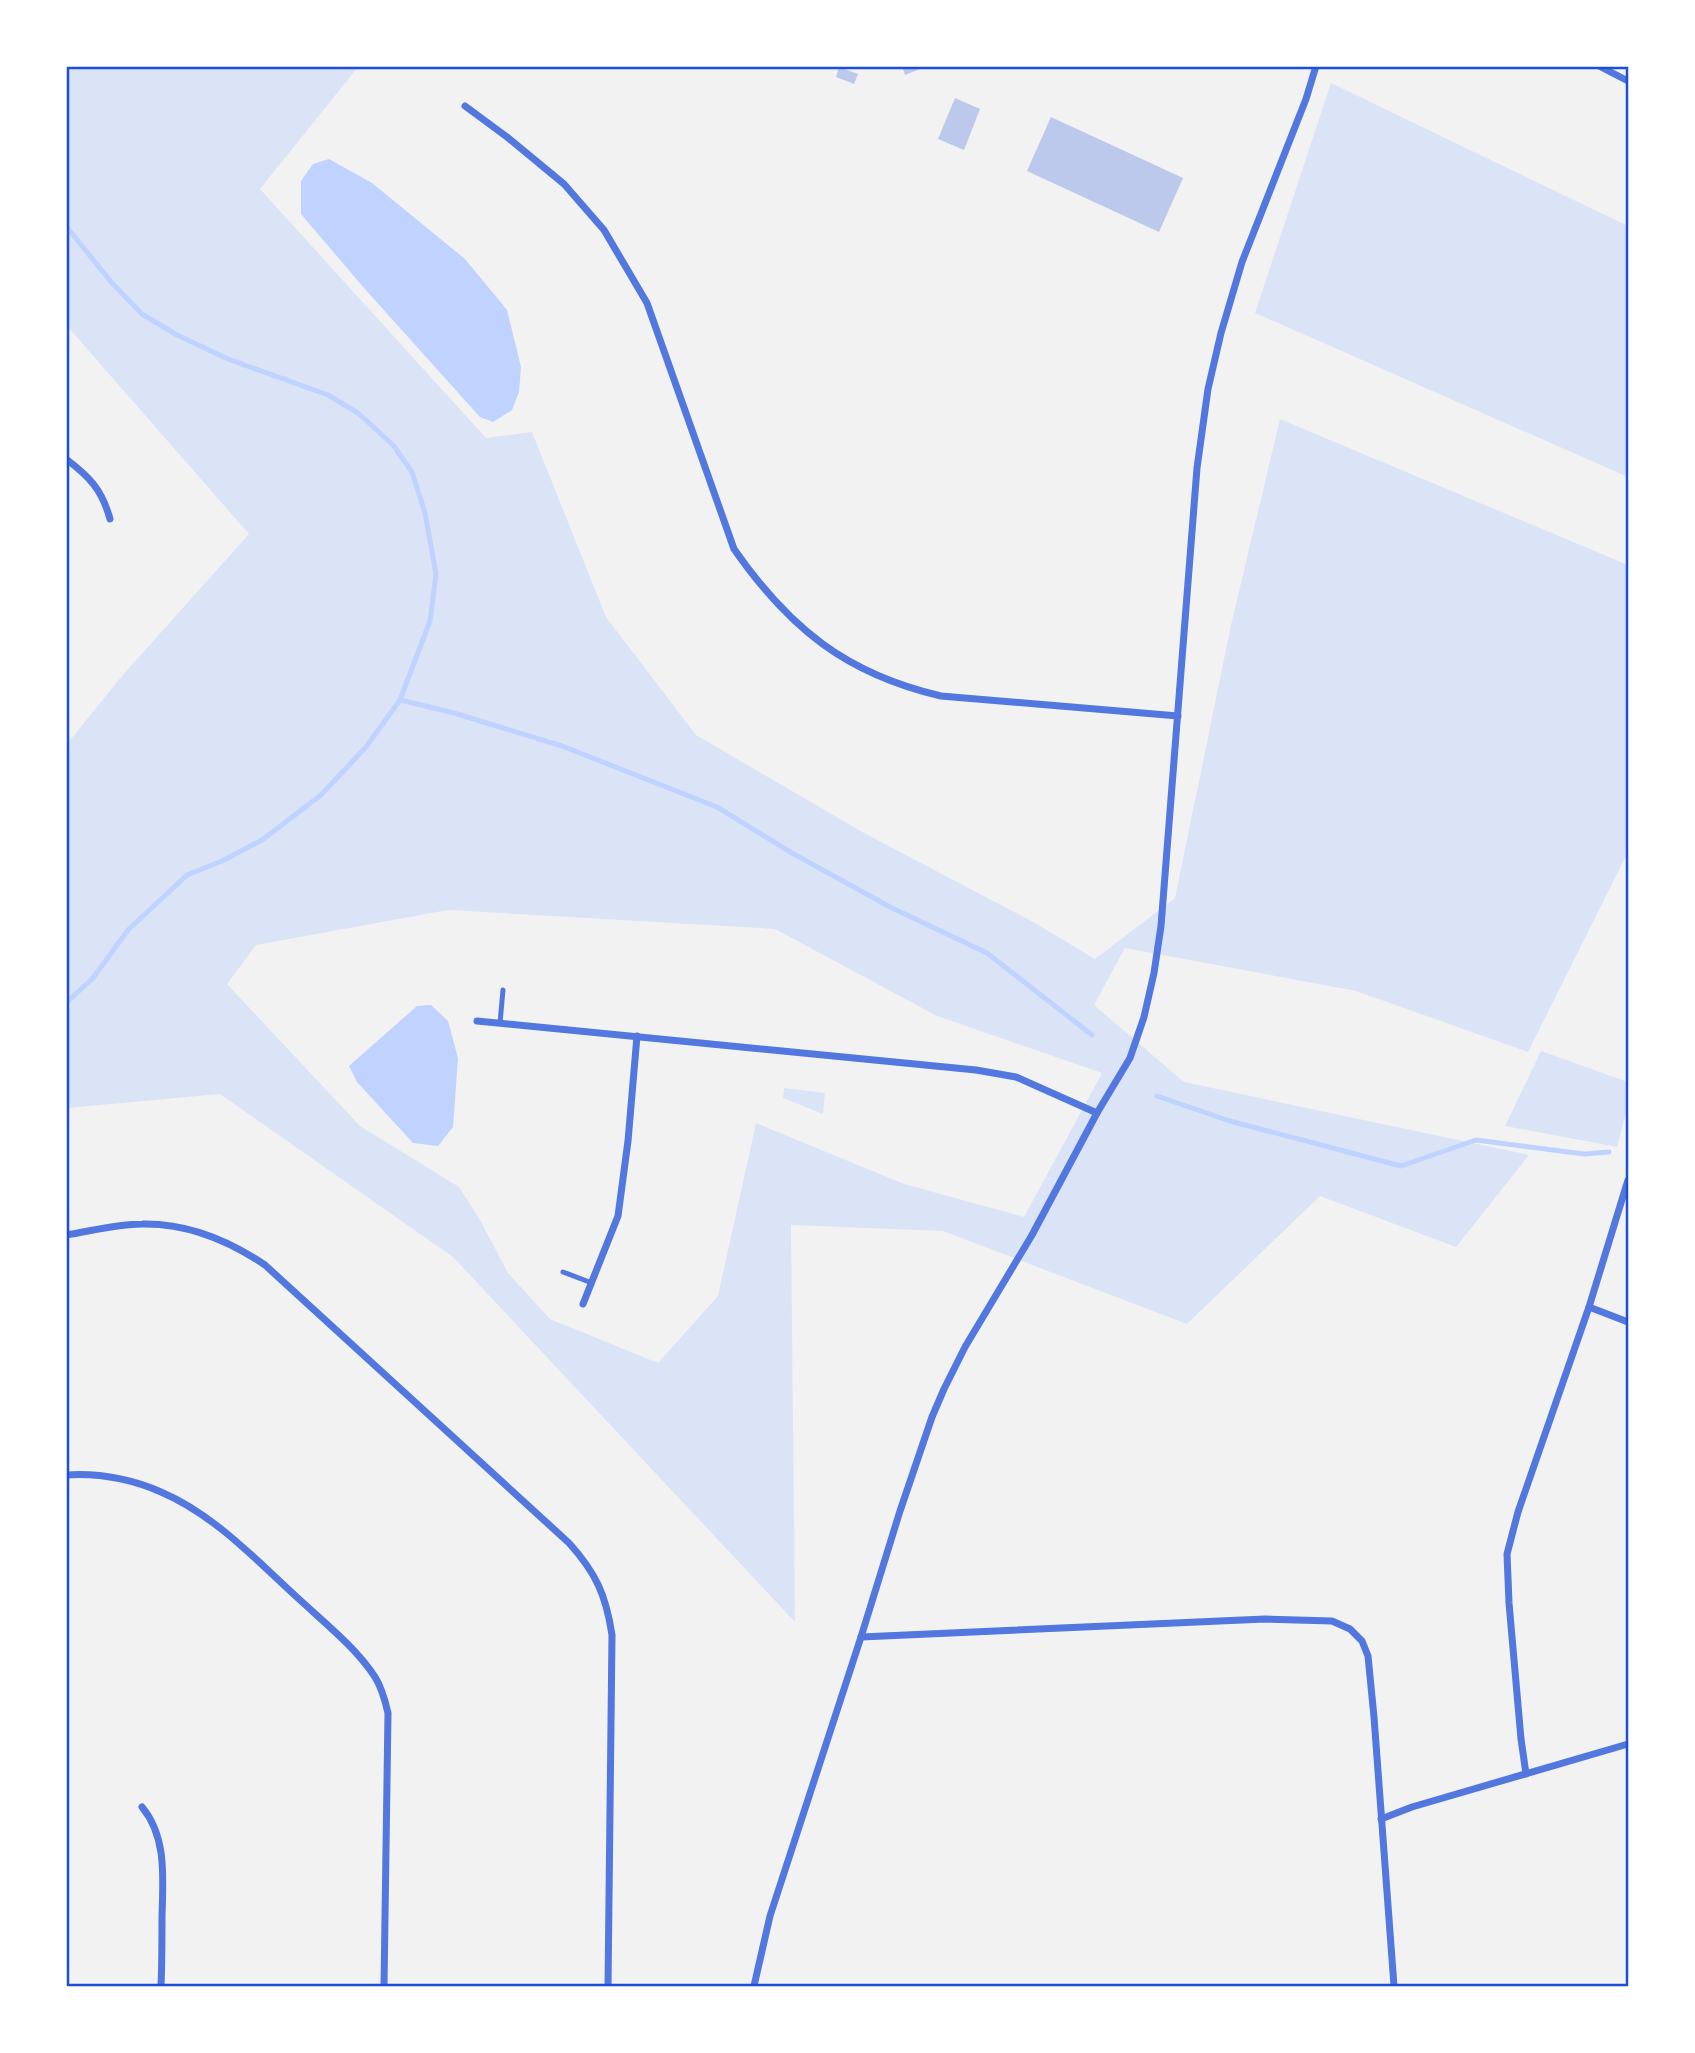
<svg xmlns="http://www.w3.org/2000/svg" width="1695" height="2053" font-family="Cabin,sans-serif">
<rect width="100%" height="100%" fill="#f2f2f2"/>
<!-- green -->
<g fill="#dbe4f7" fill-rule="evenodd">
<path d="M67,67H358L260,189L486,438L532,432L606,617L696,735L864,833L1035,923L1095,959L1175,898L1231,625L1280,419L1628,565V852L1528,1052L1356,991L1125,948L1094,1005L1184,1082L1529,1155L1456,1247L1320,1196L1187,1324L943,1231L791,1225L795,1622L453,1257L220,1094L67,1108V744L121,677L249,534L67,326ZM448,910L775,929L937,1016L1102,1073L1024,1217L904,1184L756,1123L718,1296L658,1363L550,1319L508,1273L479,1218L459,1187L360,1126L227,984L256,945Z"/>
<path d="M1331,83L1628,226V477L1255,313Z"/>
<path d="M1541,1051L1628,1082V1105L1617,1147L1505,1126Z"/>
<path d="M784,1088L825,1093L823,1114L783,1098Z"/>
</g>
<!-- water -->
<g fill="#bfd3fe">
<path d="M329,159L372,183L465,259L507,310L521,367L519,392L512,410L493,422L480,417L364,288L301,214V181L313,164Z"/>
<path d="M431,1005L448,1021L458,1058L453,1127L438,1146L413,1143L357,1082L349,1066L417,1006Z"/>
</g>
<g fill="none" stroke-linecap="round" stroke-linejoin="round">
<!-- stream -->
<g stroke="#bfd3fe" stroke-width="5">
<path d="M66,226L111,282L142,314L177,335L228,359L328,395L358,413L393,445L412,472L425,513L436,574L430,621L400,700L366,747L321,795L262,840L222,861L187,875L128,930L93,978L66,1003"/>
<path d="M400,700L454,713L562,746L717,807L792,853L890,907L987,953L1092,1035"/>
<path d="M1157,1096L1230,1121L1401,1166L1476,1140L1584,1154L1609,1152"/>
</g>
</g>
<!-- building -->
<g fill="#bdc9ec">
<path d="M902,66H925V67L905,75Z"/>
<path d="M839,67L858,74L854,84L836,77Z"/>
<path d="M955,98L980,109L964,150L938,139Z"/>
<path d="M1051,117L1183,178L1159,232L1027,171Z"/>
</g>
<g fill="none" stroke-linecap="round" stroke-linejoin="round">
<!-- service -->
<g stroke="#5277de" stroke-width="5">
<path d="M500,1023L503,990"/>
<path d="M563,1272L592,1283"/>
</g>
<!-- minor -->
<g stroke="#5277de" stroke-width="7">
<path d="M1599,66L1628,81"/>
<path d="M465,106L507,137L564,184L604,230L647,303L734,549C789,628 846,674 941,696L1178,716"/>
<path d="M66,459C90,477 102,490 110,519"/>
<path d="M477,1021L976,1070L1016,1077L1097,1113"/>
<path d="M66,1235C91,1231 117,1224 142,1224C187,1223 228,1240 265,1265L569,1543C596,1573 606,1595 612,1635L608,1986"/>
<path d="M583,1304L618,1216L628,1141L637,1036"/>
<path d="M1589,1307L1628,1322"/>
<path d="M66,1475C99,1473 131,1479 161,1492C215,1515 257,1561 300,1600C326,1624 356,1648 375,1677C382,1688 385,1700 388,1713L384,1986"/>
<path d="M861,1637L1265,1619L1332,1621L1350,1629L1362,1641L1368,1656L1374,1717L1394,1986"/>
<path d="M1526,1774L1521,1739L1509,1603L1507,1554L1518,1512L1589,1307L1628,1180"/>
<path d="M142,1807C167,1837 163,1878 162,1916C162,1939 162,1963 161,1986"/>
<path d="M1381,1819L1412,1807L1628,1744"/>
<path d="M754,1986L770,1916L861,1637L900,1511L932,1417L944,1389L965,1347L1032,1235L1097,1113L1130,1058L1144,1017L1154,973L1161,926L1197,468L1208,389L1221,333L1242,262L1306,99L1316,66"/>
</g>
</g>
<!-- border -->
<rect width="1695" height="2053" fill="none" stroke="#ffffff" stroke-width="136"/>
<rect x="68" y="68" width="1559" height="1917" fill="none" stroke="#1d4ed8" stroke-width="2.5"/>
</svg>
